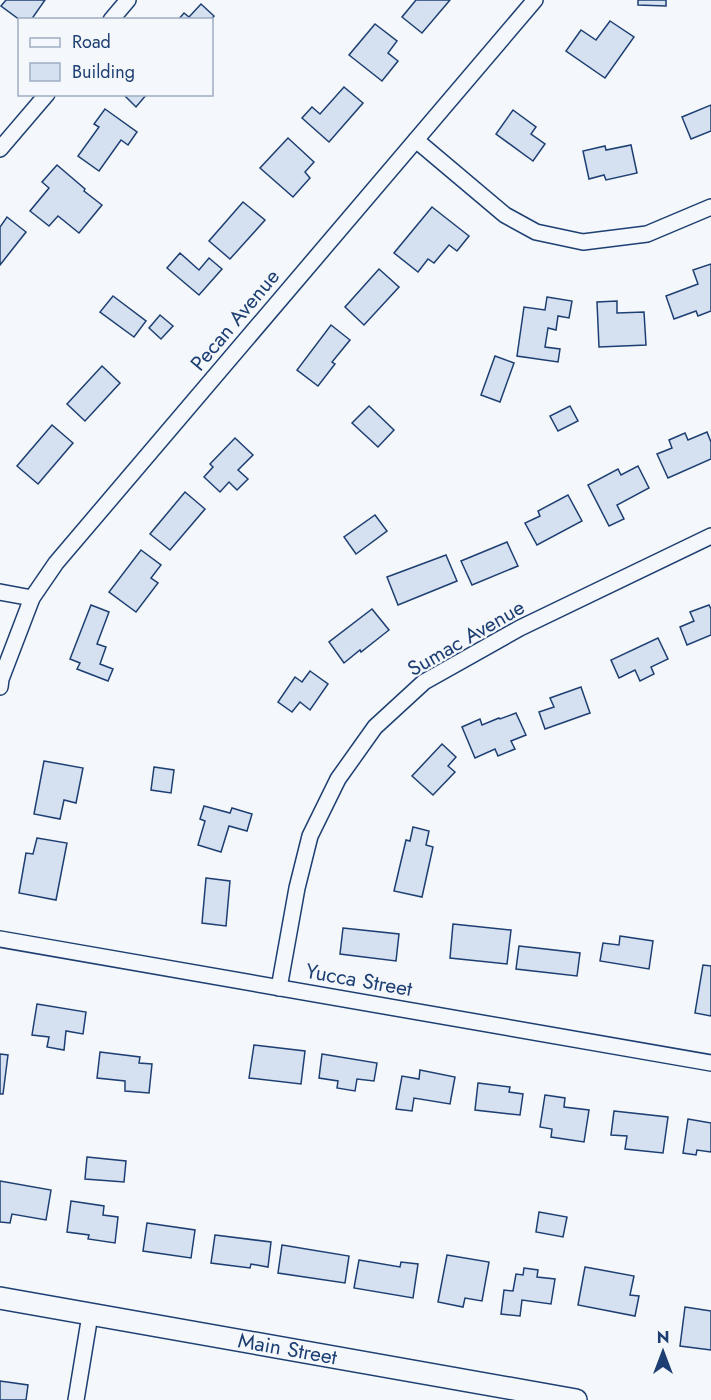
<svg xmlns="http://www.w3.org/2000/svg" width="711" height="1400" font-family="Jost,sans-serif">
<rect width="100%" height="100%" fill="#f4f7fb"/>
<!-- building -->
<g fill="#d5e0f0" stroke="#1d3f73" stroke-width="1.5">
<path d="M6,0H45L31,20H20L1,6Z"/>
<path d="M416,0H450L422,33L402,17Z"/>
<path d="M638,0H666V6L638,5Z"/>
<path d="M201,4L214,16L211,20H178L184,13L189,17Z"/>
<path d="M610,21L634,37L605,78L566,51L581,30L596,40Z"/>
<path d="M375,24L397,41L388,53L398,61L382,81L349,55Z"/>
<path d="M344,87L363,103L329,142L302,118L312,107L320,114Z"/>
<path d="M123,94H147L136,107Z"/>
<path d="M711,105V131L691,139L682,117Z"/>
<path d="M105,109L137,132L128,145L121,140L99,171L78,156L99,127L94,124Z"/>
<path d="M513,110L536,127L531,134L545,144L533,161L496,134Z"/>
<path d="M288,138L314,162L305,172L310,178L293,197L260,168Z"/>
<path d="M631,145L637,173L606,180L604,175L589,179L583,151L605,146L606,150Z"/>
<path d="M57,165L85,189L84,191L102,205L79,233L58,216L49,226L30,211L49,188L42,182Z"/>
<path d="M243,202L265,220L230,259L209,241Z"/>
<path d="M432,207L469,236L457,251L449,245L434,263L428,259L418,272L394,253Z"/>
<path d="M7,217L26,232L0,265V227Z"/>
<path d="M180,253L199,270L209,258L222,269L199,295L167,268Z"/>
<path d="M711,264V311L698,316L696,311L674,319L666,296L698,284L693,270Z"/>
<path d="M379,269L399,287L364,325L345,307Z"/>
<path d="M113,296L146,321L134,337L100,312Z"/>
<path d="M547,297L572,301L569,318L558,316L556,330L548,328L545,347L560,349L558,362L517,356L524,307L545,310Z"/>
<path d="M617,301V313L644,312L646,345L599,347L597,302Z"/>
<path d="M160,315L173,326L161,339L149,328Z"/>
<path d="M331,325L350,340L332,362L335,364L318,386L297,370Z"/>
<path d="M495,356L514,363L500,402L481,395Z"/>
<path d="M102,366L120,383L85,421L67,404Z"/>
<path d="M369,406L394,430L378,447L352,423Z"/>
<path d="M570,406L578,421L558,431L550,416Z"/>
<path d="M52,425L73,443L38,484L17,466Z"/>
<path d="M707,432L711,442V459L668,478L657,454L672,448L669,440L685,433L688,440Z"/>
<path d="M235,438L253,455L238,470L248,479L237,490L229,482L220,492L204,477L213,467L210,464Z"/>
<path d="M638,466L649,488L617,505L624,519L609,526L588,485L618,469L621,475Z"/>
<path d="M185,492L205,509L170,550L150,534Z"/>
<path d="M568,495L582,521L537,545L525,523L540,516L538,511Z"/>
<path d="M375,515L387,531L356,554L344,537Z"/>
<path d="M507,542L518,566L472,585L461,561Z"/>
<path d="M141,550L161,565L151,578L158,583L136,612L109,592Z"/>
<path d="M446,555L457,581L398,605L387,577Z"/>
<path d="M91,605L109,612L97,644L106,647L100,664L113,669L108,681L77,669L80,663L70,659Z"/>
<path d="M709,605L711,609V635L687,645L680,627L694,621L690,612Z"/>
<path d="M372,609L389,630L361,652L360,650L344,663L329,642Z"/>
<path d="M658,638L668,659L651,667L654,674L640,681L635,670L619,678L611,660Z"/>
<path d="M310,671L328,684L310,710L300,702L292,712L278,702L295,677L302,682Z"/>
<path d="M581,687L590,713L545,729L539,712L554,707L550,698Z"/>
<path d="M516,713L526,735L511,741L515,749L498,756L495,749L475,758L462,727L480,719L482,725L499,718L500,719Z"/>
<path d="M442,744L456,757L448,766L455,772L433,795L412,776Z"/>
<path d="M44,761L83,768L76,803L64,800L60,819L34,814Z"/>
<path d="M154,767L174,770L171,793L151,790Z"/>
<path d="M204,806L230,813L232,808L252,814L247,831L229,826L221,852L198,845L205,821L200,819Z"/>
<path d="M413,827L429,831L426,845L433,847L422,897L394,891L406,840L410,841Z"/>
<path d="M37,838L67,843L56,900L19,893L26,853L33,854Z"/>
<path d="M206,878L230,881L226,926L202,923Z"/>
<path d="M453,924L511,930L507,964L450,958Z"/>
<path d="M343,928L399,934L396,961L340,954Z"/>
<path d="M620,936L653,941L649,969L600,961L603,943L619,945Z"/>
<path d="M519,946L580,953L577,976L516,969Z"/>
<path d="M703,965L711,966V1016L695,1013Z"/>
<path d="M37,1004L86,1012L83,1034L66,1031L64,1050L47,1047L49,1037L32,1035Z"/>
<path d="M254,1045L305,1051L301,1084L249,1078Z"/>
<path d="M100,1052L140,1057L139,1063L152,1064L149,1093L125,1091V1081L97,1078Z"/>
<path d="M0,1054L8,1055L3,1094H0Z"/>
<path d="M322,1054L377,1063L374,1081L357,1079L355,1091L337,1088L338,1081L319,1078Z"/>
<path d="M420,1070L455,1077L450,1104L414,1098L412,1111L396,1109L402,1076L419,1079Z"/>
<path d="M478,1083L510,1087L509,1092L523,1094L520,1115L475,1110Z"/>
<path d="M545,1095L565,1098L564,1107L589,1110L584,1142L551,1137L552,1129L540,1127Z"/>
<path d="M614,1111L668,1117L663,1153L625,1149L627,1136L611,1135Z"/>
<path d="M688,1119L711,1123V1152L697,1150L696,1155L683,1153Z"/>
<path d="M87,1157L126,1161L124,1182L85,1179Z"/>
<path d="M0,1181L51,1190L46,1220L12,1214L10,1223L0,1222Z"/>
<path d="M71,1201L104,1206L103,1215L118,1217L115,1243L88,1239L89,1235L67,1232Z"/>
<path d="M539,1212L567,1217L563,1237L536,1232Z"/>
<path d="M147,1223L195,1230L191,1258L143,1251Z"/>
<path d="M215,1235L271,1242L268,1267L251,1264L250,1268L211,1263Z"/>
<path d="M282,1245L349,1256L345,1283L278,1273Z"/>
<path d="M447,1255L489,1262L482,1301L465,1298L463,1307L438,1302Z"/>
<path d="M359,1260L400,1267L401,1262L418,1264L413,1298L354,1288Z"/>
<path d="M585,1267L634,1276L630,1295L639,1296L635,1316L578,1305Z"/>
<path d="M524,1268L538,1270L537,1277L555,1279L551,1304L522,1300L520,1316L501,1314L504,1290L513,1291L516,1274L523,1275Z"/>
<path d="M685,1307L711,1311V1350L680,1346Z"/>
<path d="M0,1381L28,1385L26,1400H0Z"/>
</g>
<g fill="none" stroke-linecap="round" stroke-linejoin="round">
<defs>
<g id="minor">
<path d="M111,20L128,0"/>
<path d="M416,140L505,215L536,232L583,242L647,234L711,207"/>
<path d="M0,149L47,94"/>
<path d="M0,592L32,598"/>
<path d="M0,687L1,679L32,598L56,563L535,0"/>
<path d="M0,939L711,1063"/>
<path d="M279,988L297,888L310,836L338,779L375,727L424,682L520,628L711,536"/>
<path d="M76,1400L90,1315"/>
</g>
<g id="secondary">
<path id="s1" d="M0,1298L576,1400"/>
</g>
</defs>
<!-- minor casing -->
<use href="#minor" stroke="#1d3f73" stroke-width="18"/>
<!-- secondary casing -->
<use href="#secondary" stroke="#1d3f73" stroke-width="24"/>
<!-- minor -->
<use href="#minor" stroke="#f4f7fb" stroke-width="15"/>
<!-- secondary -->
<use href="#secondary" stroke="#f4f7fb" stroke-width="21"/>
</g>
<g text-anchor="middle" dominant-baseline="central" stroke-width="4.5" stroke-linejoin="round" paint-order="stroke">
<!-- street labels -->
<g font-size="21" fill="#1d3f73" stroke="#f4f7fb">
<text transform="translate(235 320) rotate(-50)">Pecan Avenue</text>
<text transform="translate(466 638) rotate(-30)">Sumac Avenue</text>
<text transform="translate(359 980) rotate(10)">Yucca Street</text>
<text stroke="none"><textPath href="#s1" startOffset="292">Main Street</textPath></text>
</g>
</g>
<!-- legend -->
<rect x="18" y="18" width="195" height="78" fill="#f4f7fb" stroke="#9eadc5" stroke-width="1.5"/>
<rect x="30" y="38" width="30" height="9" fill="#f4f7fb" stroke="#9eadc5" stroke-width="1.5"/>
<text x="72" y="48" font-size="18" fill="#1d3f73">Road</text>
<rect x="30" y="63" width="30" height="18" fill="#d5e0f0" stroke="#9eadc5" stroke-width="1.5"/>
<text x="72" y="78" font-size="18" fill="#1d3f73">Building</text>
<!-- north arrow -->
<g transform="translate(663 1352)" stroke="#f4f7fb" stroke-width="4.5" paint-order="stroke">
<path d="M0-4.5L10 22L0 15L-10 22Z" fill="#1d3f73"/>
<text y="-9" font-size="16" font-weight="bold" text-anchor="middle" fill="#1d3f73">N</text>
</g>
</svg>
